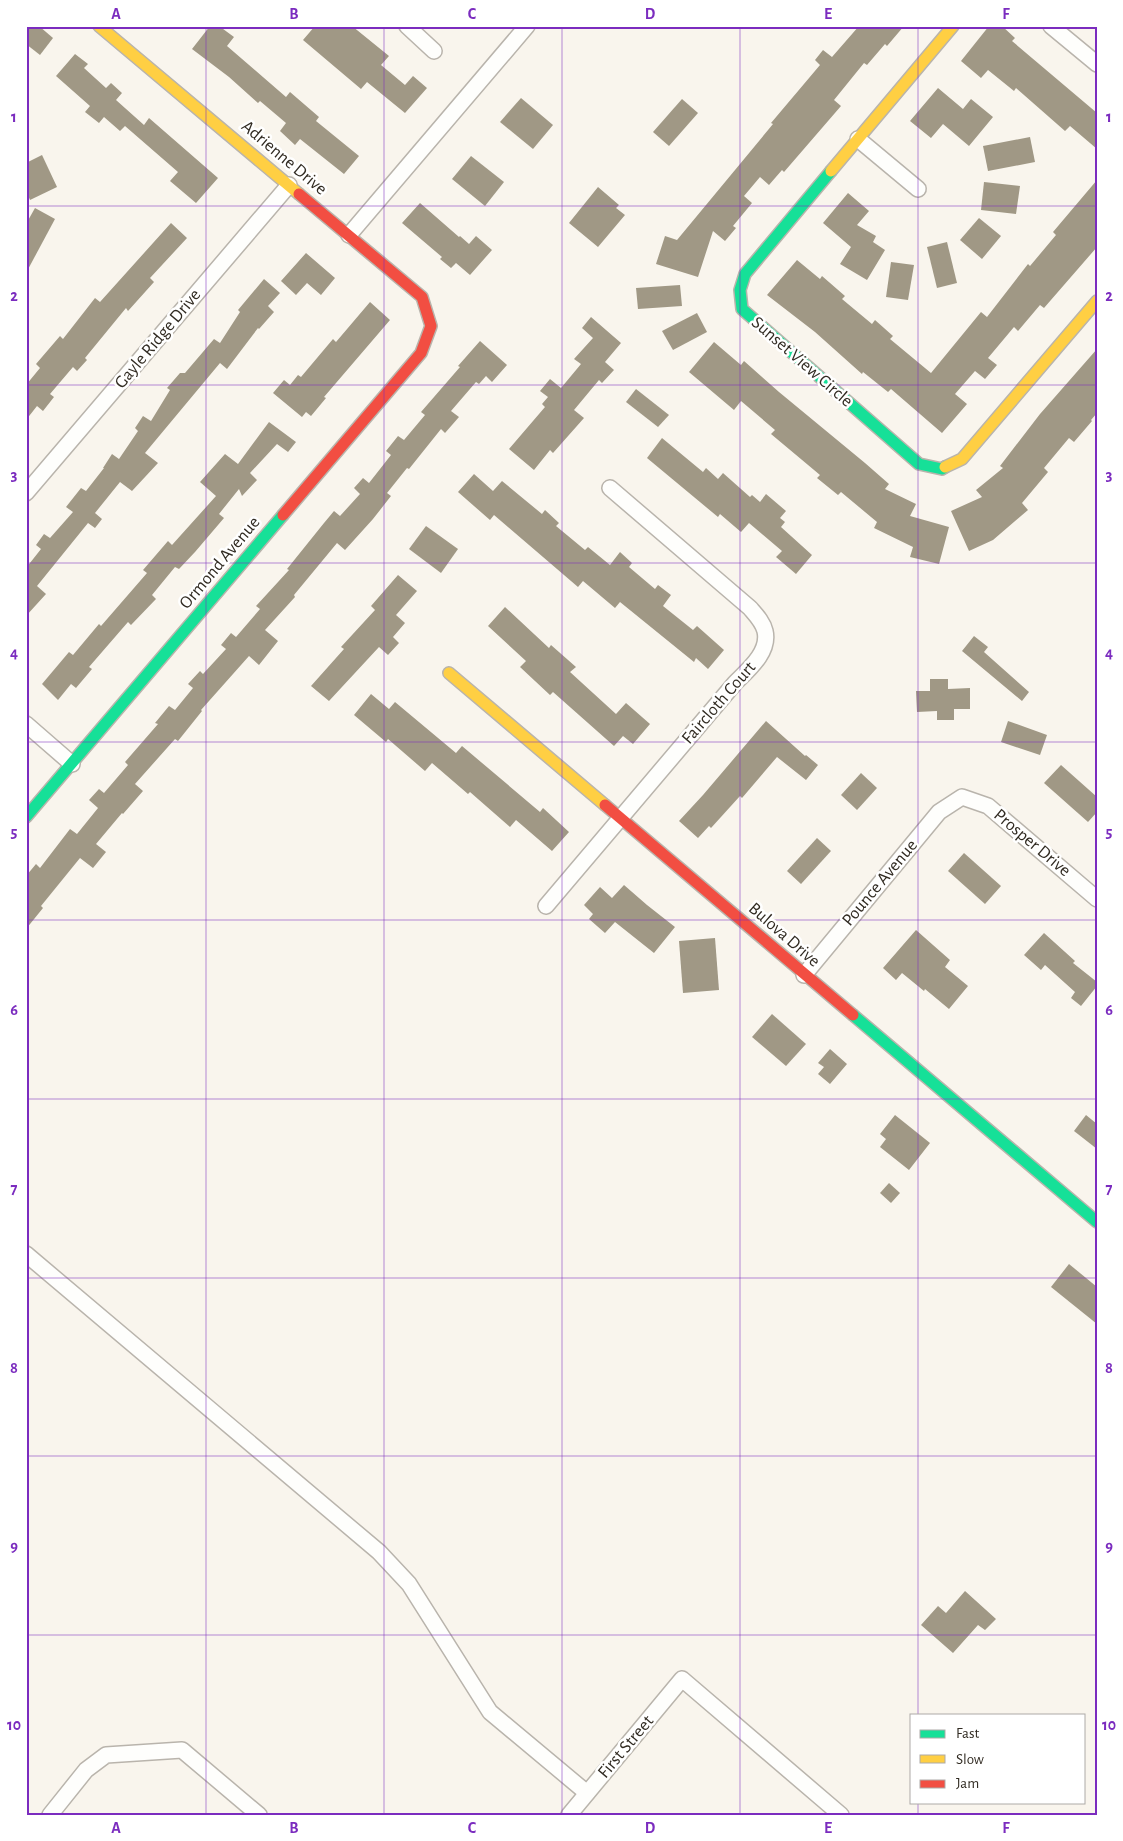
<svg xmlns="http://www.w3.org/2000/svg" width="1123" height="1841" font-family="'Alegreya Sans',sans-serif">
<rect width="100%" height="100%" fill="#f9f5ed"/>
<!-- building -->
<g fill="#a09885">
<path d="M26,26H39L53,38L40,55L26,44Z"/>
<path d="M210,26H219L234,37L227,46L286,97L290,92L319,117L316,121L359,156L344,174L300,139L295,145L280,131L286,123L260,101L258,103L229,77L192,49Z"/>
<path d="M315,26H352L389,56L381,65L405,85L413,76L427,88L405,113L367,82L361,89L303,40Z"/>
<path d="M859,26H904L887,46L885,44L867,65L864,63L834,100L841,106L784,172L782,170L769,185L760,177L744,196L752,203L733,226L736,228L725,241L713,231L698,277L656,264L665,236L677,240L773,124L771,123L820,65L815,60L823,50L832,57Z"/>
<path d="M989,26H1002L1015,38L1012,41L1097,113V149L1070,126L1065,131L1016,88L1014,91L988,70L981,78L961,61Z"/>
<path d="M75,54L88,64L84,68L106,88L111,83L122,93L116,100L144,125L149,118L218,178L196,203L170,181L178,172L125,126L120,131L104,117L99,123L85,112L90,106L56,76Z"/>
<path d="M938,88L963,109L971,99L993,117L969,146L943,124L931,138L910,121Z"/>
<path d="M521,98L553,125L533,149L500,122Z"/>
<path d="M682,99L698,113L669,146L653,132Z"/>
<path d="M1030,137L1035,162L988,171L983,146Z"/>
<path d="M42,155L57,187L30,200L26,191V163Z"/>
<path d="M471,156L504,182L485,206L452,179Z"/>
<path d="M1097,180V247L1044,308L1040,305L1018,331L1014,327L988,358L997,365L985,379L975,371L955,394L967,404L942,433L891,389L888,392L863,372L862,374L815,332L767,295L797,260L820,279L822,276L845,296L842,299L872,324L875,320L893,336L890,339L931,373L981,312L987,317L1028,264L1030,266L1056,235L1053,232Z"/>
<path d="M984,182L1020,186L1016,214L981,210Z"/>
<path d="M598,187L619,205L616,208L625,215L598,247L569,223Z"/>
<path d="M848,193L869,211L857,225L876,236L873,242L885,250L867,280L840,264L851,247L823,223Z"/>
<path d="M420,203L459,237L460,236L469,244L476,236L492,250L470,275L456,263L451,268L440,259L442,257L402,223Z"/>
<path d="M35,208L55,219L26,273V224Z"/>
<path d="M979,218L1001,236L982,259L960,240Z"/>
<path d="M171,223L187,238L150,278L154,282L128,311L126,308L85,358L87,360L77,371L73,367L50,394L54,397L43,411L37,406L26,420V385L40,368L36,364L60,336L63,339L95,298L100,302Z"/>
<path d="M947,242L957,283L937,288L927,247Z"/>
<path d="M306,253L335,278L321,295L307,283L296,295L281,281Z"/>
<path d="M891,262L914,265L908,300L886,297Z"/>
<path d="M264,279L280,293L268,306L274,312L259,329L258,328L227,369L220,363L145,453L158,463L132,491L120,482L95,513L102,519L95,528L88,523L37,586L46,594L26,616V568L41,549L36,545L44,534L50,538L73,512L66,507L81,488L86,491L104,468H103L112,454L119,459L138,431L135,428L143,416L151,421L170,390L167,388L180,373H185L214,339L220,343L240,312L238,310Z"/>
<path d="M680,285L682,306L638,309L636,288Z"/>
<path d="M370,302L390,320L324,397L326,398L311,416L306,412L302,417L273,393L284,380L290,385L298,375L301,377L333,339L336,342Z"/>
<path d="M697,313L707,332L673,350L662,331Z"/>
<path d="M591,317L621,343L605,362L614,370L602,383L599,380L574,410L584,418L553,453L550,450L534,470L509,449L545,407L542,404L548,397L540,391L550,379L561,388L581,364L574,359L593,338L582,328Z"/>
<path d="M480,341L507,365L492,382L486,376L479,384L476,382L451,411L459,417L445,433L441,429L409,469L407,468L387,493L391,496L373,519L345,550L337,543L294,595L295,597L265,630L278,641L259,665L249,656L201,710L202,711L178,741L175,739L135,784L143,791L123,814L122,813L96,844L106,852L93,868L80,858L41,906L43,908L26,929V876L36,864L40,868L70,829L77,834L98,808L89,800L99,789L104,793L128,765L125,762L158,724L155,723L169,706L175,710L193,688L188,684L200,671L203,674L226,649L221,645L231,633L236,637L260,609L256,606L289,570L287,569L324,523L334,511L340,516L360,494L354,488L363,478L369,483L391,455L386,451L398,436L404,440L425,415L421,412L460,367L458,366Z"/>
<path d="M714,342L741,365L744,361L779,392L865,463L889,484L885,489L916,504L910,516L949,527L939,564L910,557L913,547L874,528L877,522L841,492L838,495L817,478L820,475L771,434L775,430L741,401L734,410L689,372Z"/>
<path d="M1097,349V413L1091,420L1092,421L1074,442L1069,438L1044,468L1048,472L1022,503L1028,510L993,540L969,551L951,511L982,497L976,490L1003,468L1000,466L1040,414Z"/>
<path d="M636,389L669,415L658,427L626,402Z"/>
<path d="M269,422L296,442L288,452L277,444L250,473L257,480L242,496L239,489L219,514L224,518L195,552L179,569L175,567L152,595L156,599L131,625L128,622L89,667L92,669L76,688L71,684L58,700L42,684L69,652L73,655L99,624L101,626L147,573L143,570L168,541L172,545L216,496L200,482L225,454L238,464Z"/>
<path d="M662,438L703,472L706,468L718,479L723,473L750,497L752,495L760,502L766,494L786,511L780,518L785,522L781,527L812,555L796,574L776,557L782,551L749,523L741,532L720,514L718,517L647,458Z"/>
<path d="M474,474L493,491L502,481L542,514L545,510L559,523L556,526L585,550L588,547L610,565L620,552L632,563L629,567L655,589L658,585L671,595L663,606L693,630L697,626L724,650L708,669L696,658L694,662L620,602L615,608L583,581L578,587L494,515L490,520L458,492Z"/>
<path d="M426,526L458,549L441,573L409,549Z"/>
<path d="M398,575L417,591L396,615L405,623L393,637L399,643L388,655L379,647L329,701L311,686L344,649L341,647L375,610L371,606Z"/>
<path d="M505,607L549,648L551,645L576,667L570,672L616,714L626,703L650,724L633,744L623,736L614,746L553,692L550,695L520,667L526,661L488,626Z"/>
<path d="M974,636L988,647L984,652L1029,692L1022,701L962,651Z"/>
<path d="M930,679H948V689L970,688V709H954V720H937V711L917,712L916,691H930Z"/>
<path d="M371,694L389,709L395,702L456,753L462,746L540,812L543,808L569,832L552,851L516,820L510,827L470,792L468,794L432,763L425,771L388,739L386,742L354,715Z"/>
<path d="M766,721L805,756L806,755L818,765L806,780L777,757L742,798L740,796L711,828L709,826L698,838L679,821L703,795Z"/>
<path d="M1008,721L1047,735L1040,755L1001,742Z"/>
<path d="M1061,765L1097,797V812L1088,822L1044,783Z"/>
<path d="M861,773L877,788L857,810L841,795Z"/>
<path d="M817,838L831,851L801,884L787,871Z"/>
<path d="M964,853L1001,886L985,904L948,871Z"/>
<path d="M624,885L647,905L675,927L654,953L615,922L605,933L589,919L593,914L584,905L600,887L612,898Z"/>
<path d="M916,930L950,960L945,967L968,986L949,1009L925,989L924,991L902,973L896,980L883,968Z"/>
<path d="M1044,933L1075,961L1073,963L1097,982V986L1081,1006L1071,998L1075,992L1045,965L1041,970L1024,955Z"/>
<path d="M715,938L719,990L683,993L679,941Z"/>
<path d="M772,1014L806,1044L786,1066L752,1037Z"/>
<path d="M830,1049L847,1064L830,1084L818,1074L824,1067L818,1063Z"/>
<path d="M895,1115L930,1143L909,1170L880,1147L886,1139L880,1134Z"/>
<path d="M1086,1115L1097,1124V1149L1074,1131Z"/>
<path d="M889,1183L900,1193L891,1203L880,1193Z"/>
<path d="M1069,1264L1097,1287V1324L1051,1287Z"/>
<path d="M965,1591L996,1619L985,1630L978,1625L953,1653L921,1625L938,1606L946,1613Z"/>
</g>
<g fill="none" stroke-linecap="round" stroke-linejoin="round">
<defs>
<g id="street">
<path d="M407,26L434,51"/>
<path d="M1051,26L1097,64"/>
<path d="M858,139L918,189"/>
<path d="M349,235L527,26"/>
<path d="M26,493L289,185"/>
<path d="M26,724L72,764"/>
<path d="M546,906L735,683C748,670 770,652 765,631C763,622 756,615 750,608L610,488"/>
<path d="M804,975L939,812L962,797L988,806L1097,899"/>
<path d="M26,1254L379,1552L409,1584L490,1712L587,1793"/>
<path d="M50,1815L86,1770L106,1755L182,1750L259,1815"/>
<path d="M569,1815L682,1679L841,1815"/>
</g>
<g id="fast">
<path d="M831,171L745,274L740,290L742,309L919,464L942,469L945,467"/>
<path d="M26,817L283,515"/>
<path d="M853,1015L1097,1222"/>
</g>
<g id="slow">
<path d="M99,26L299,194"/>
<path d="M831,171L953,26"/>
<path d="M945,467L962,459L1097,301"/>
<path d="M449,673L605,805"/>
</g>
<g id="jam">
<path d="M283,515L421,353L431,326L422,297L299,194"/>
<path d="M605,805L853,1015"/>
</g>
</defs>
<!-- street casing -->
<use href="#street" stroke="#b9b4ac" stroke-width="18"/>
<!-- fast casing -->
<use href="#fast" stroke="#b9b4ac" stroke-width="14"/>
<!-- slow casing -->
<use href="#slow" stroke="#b9b4ac" stroke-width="14"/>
<!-- jam casing -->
<use href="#jam" stroke="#b9b4ac" stroke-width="14"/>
<!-- street -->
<use href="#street" stroke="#fefefc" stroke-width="15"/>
<!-- fast -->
<use href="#fast" stroke="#16e098" stroke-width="11"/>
<!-- slow -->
<use href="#slow" stroke="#ffcf43" stroke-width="11"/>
<!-- jam -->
<use href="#jam" stroke="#f24e42" stroke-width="11"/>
</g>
<!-- grid -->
<path fill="none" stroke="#7b2cbf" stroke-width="1" stroke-opacity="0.55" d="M206,26V1815M384,26V1815M562,26V1815M740,26V1815M918,26V1715M26,206H1097M26,385H1097M26,563H1097M26,742H1097M26,920H1097M26,1099H1097M26,1278H1097M26,1456H1097M26,1635H1097M918,1802V1815"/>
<g text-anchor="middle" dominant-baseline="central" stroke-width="5" stroke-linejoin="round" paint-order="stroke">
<!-- street labels -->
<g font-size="18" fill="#312b22" stroke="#fff">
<text transform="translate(284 158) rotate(40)">Adrienne Drive</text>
<text transform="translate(158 339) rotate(-50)">Gayle Ridge Drive</text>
<text transform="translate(802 362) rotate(41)">Sunset View Circle</text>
<text transform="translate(220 563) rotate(-50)">Ormond Avenue</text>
<text transform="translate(719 703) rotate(-49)">Faircloth Court</text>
<text transform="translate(1032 843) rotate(40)">Prosper Drive</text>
<text transform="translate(880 883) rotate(-50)">Pounce Avenue</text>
<text transform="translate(784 935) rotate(41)">Bulova Drive</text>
<text transform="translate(626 1747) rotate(-50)">First Street</text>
</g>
</g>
<!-- border -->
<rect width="1123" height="1841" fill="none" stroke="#ffffff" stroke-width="55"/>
<!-- legend -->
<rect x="910" y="1714" width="175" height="90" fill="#ffffff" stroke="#adaaa7"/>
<rect x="920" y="1730" width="25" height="8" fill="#16e098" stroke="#adaaa7"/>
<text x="956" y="1738" font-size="15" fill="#312b22">Fast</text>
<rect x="920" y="1755" width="25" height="8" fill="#ffcf43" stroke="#adaaa7"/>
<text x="956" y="1764" font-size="15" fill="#312b22">Slow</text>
<rect x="920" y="1780" width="25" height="8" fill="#f24e42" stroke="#adaaa7"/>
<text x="956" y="1788" font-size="15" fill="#312b22">Jam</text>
<rect x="28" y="28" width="1068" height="1786" fill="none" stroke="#7b2cbf" stroke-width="2"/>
<g font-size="16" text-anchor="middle" font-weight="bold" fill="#7b2cbf">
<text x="116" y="19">A</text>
<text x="294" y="19">B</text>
<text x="472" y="19">C</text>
<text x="650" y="19">D</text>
<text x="828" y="19">E</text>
<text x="1006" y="19">F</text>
<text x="14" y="122">1</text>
<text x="1109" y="122">1</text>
<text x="14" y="301">2</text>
<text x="1109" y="301">2</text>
<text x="14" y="480">3</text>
<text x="1109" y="480">3</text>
<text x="14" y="658">4</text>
<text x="1109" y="658">4</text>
<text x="14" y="837">5</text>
<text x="1109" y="837">5</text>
<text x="14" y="1015">6</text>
<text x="1109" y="1015">6</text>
<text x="14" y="1194">7</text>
<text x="1109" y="1194">7</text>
<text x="14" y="1373">8</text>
<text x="1109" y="1373">8</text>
<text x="14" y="1551">9</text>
<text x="1109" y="1551">9</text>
<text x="14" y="1730">10</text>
<text x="1109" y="1730">10</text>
<text x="116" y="1833">A</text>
<text x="294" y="1833">B</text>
<text x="472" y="1833">C</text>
<text x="650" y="1833">D</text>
<text x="828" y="1833">E</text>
<text x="1006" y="1833">F</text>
</g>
</svg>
